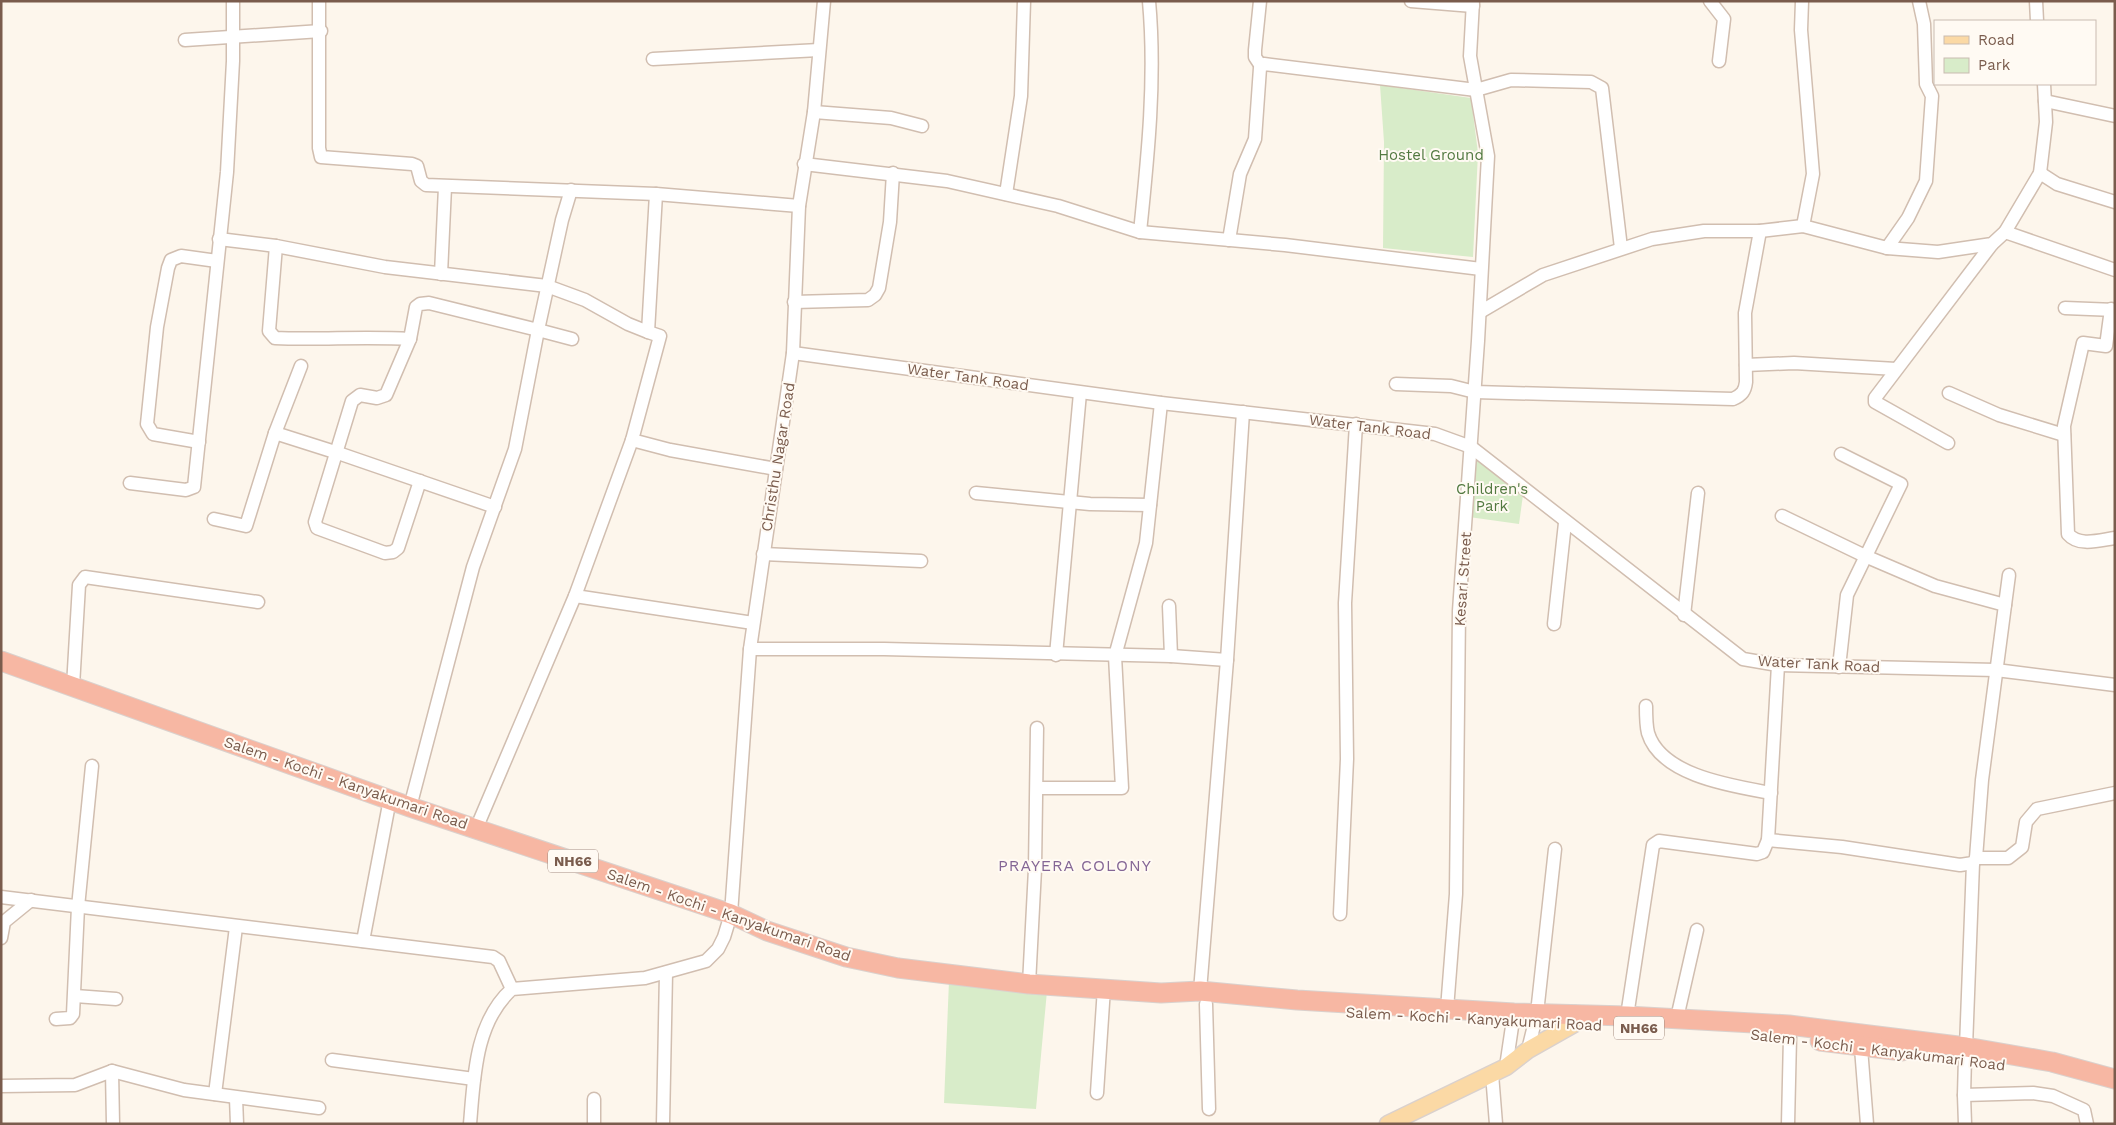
<svg xmlns="http://www.w3.org/2000/svg" width="2116" height="1125" font-family="'Work Sans',sans-serif">
<rect width="100%" height="100%" fill="#fdf6ec"/>
<!-- green -->
<g fill="#d8ecc9">
<path d="M1380,85L1471,98L1478,153L1473,257L1383,248L1384,142Z"/>
<path d="M1472,451L1523,495L1519,524L1469,517Z"/>
<path d="M949,981L1047,991L1036,1109L944,1103Z"/>
</g>
<g fill="none" stroke-linecap="round" stroke-linejoin="round">
<defs>
<g id="minor">
<path d="M319,1V148L321,157L412,164L417,166L421,181L426,185L656,194L799,206"/>
<path d="M1260,1L1255,50V57L1261,66"/>
<path d="M1411,1L1473,6"/>
<path d="M1710,1L1724,19L1719,61"/>
<path d="M1802,1L1801,30L1813,174L1803,226"/>
<path d="M2036,1L2037,21"/>
<path d="M185,40L321,31"/>
<path d="M653,59L819,50"/>
<path d="M2045,101L2115,116"/>
<path d="M814,112L891,118L922,126"/>
<path d="M804,164L947,181L1058,206L1140,232L1285,245L1481,269"/>
<path d="M2040,173L2057,184L2115,202"/>
<path d="M1006,194L1021,96L1024,1"/>
<path d="M1140,232C1148,155 1156,78 1149,1"/>
<path d="M2005,232L2115,270"/>
<path d="M219,239L276,246L385,267L547,286L585,300L628,324L648,332L656,194"/>
<path d="M1229,240L1240,174L1255,139L1260,68L1264,64L1476,90L1511,80L1591,82L1602,88L1621,248"/>
<path d="M276,246L269,331L275,338C320,340 365,336 410,339"/>
<path d="M1887,248L1908,218L1926,181L1932,96L1926,84L1924,24L1919,1"/>
<path d="M441,274L445,187"/>
<path d="M794,302L868,300L875,295L879,288L890,222L893,173"/>
<path d="M2065,308L2115,310"/>
<path d="M2111,309L2106,346L2083,343L2064,426L2068,534C2079,547 2100,540 2115,538"/>
<path d="M1480,312L1543,275L1652,239L1704,231H1760L1803,226L1887,248L1938,252L1992,244L2005,232L2040,173L2046,122L2044,84"/>
<path d="M648,332L660,336L632,440L670,450L776,469"/>
<path d="M793,353L1161,403L1435,434L1471,447L1743,659L1778,665L1996,670L2115,685"/>
<path d="M1746,365L1794,363L1896,369"/>
<path d="M301,366L275,433L338,453L495,507"/>
<path d="M1396,384L1451,386L1475,392L1733,399C1742,395 1745,391 1746,382L1745,313L1760,231"/>
<path d="M1949,393L1999,415L2064,435"/>
<path d="M199,442L153,434L147,424L157,327L168,268L171,260L181,256L217,261"/>
<path d="M1948,443L1875,402V398L1992,244"/>
<path d="M420,481L398,548L393,552L385,553L317,528L315,522L352,401L360,395L377,398L386,395L410,339L416,307L420,304L429,303L538,330L562,220L571,190"/>
<path d="M130,483L186,490L194,487L227,172L233,61V1"/>
<path d="M976,493L1090,504L1150,505"/>
<path d="M214,519L246,526L275,433"/>
<path d="M763,554L921,561"/>
<path d="M575,596L753,623"/>
<path d="M2005,605L2009,575"/>
<path d="M1169,606L1171,656"/>
<path d="M1684,615L1698,493"/>
<path d="M1554,624L1565,523"/>
<path d="M750,649H884L1171,656L1227,660"/>
<path d="M1056,655L1080,393"/>
<path d="M1839,667L1847,595L1901,484L1841,454"/>
<path d="M73,686L79,585L85,577L258,602"/>
<path d="M1646,706C1646,715 1646,725 1648,733C1661,776 1733,786 1771,793"/>
<path d="M1037,788H1122L1115,656L1146,543L1161,403"/>
<path d="M410,807L473,567L515,449L538,330L572,339"/>
<path d="M476,829L575,596L632,440"/>
<path d="M1768,840L1842,847L1960,865L1973,863L1976,858L1982,780L2005,605L1935,586L1865,556L1782,516"/>
<path d="M1976,858H2008L2022,847L2026,822L2037,809L2115,793"/>
<path d="M1,897L493,957L499,961L512,989"/>
<path d="M1340,914L1347,759L1345,603L1356,424"/>
<path d="M1,938L4,922L31,900"/>
<path d="M363,941L390,799"/>
<path d="M1029,984L1035,869L1037,728"/>
<path d="M1200,991L1227,660L1243,412"/>
<path d="M75,996L116,999"/>
<path d="M1206,1004L1209,1109"/>
<path d="M1447,1009L1456,894L1459,611L1478,341L1488,156L1470,56L1473,1"/>
<path d="M1627,1016L1653,845L1659,841L1757,854L1763,852L1768,840L1778,665"/>
<path d="M1677,1018L1697,930"/>
<path d="M56,1019L70,1018L73,1014L78,907L92,766"/>
<path d="M1966,1047L1973,863"/>
<path d="M1861,1048L1867,1124"/>
<path d="M1528,1050L1537,1013L1555,849"/>
<path d="M1965,1057L1964,1095L2033,1093L2053,1096L2084,1110L2087,1124"/>
<path d="M332,1060L474,1079"/>
<path d="M1506,1067L1514,1013"/>
<path d="M112,1071L113,1124"/>
<path d="M1492,1074L1496,1124"/>
<path d="M1,1086L75,1085L112,1071L184,1090L319,1108"/>
<path d="M1097,1093L1104,988"/>
<path d="M215,1094L236,927"/>
<path d="M1964,1095L1965,1124"/>
<path d="M236,1098L237,1124"/>
<path d="M470,1124C474,1077 475,1022 512,989L645,978L706,961L718,949L724,937L731,914L750,649L793,353L799,206L814,112L824,1"/>
<path d="M594,1124V1099"/>
<path d="M663,1124L666,973"/>
<path d="M1788,1124L1790,1037"/>
</g>
<path id="major" d="M1388,1124L1506,1067L1528,1050L1574,1024L1575,1014"/>
<g id="highway">
<path d="M1,661L410,807L731,914L767,931L846,957L898,968L1029,984L1161,993L1200,991L1297,1000L1514,1013L1627,1016L1789,1025L1966,1047L2052,1062L2115,1079"/>
<path d="M1820,1041L1902,1051"/>
</g>
</defs>
<!-- minor casing -->
<use href="#minor" stroke="#d1beb0" stroke-width="15"/>
<!-- major casing -->
<use href="#major" stroke="#dad1cd" stroke-width="19"/>
<!-- highway casing -->
<use href="#highway" stroke="#dad1cd" stroke-width="21"/>
<!-- minor -->
<use href="#minor" stroke="#fff" stroke-width="12"/>
<!-- major -->
<use href="#major" stroke="#fbd9a5" stroke-width="16"/>
<!-- highway -->
<use href="#highway" stroke="#f7b7a3" stroke-width="19"/>
</g>
<g text-anchor="middle" dominant-baseline="central" stroke-width="4" stroke-linejoin="round" paint-order="stroke">
<!-- shield labels -->
<g fill="#fffaf3" stroke="#a28b7f" stroke-width="1">
<rect x="548" y="849.5" width="50" height="23" rx="4"/>
<rect x="1614" y="1016.5" width="50" height="23" rx="4"/>
</g>
<g font-size="14" font-weight="bold" fill="#7a5c4d">
<text x="573" y="861">NH66</text>
<text x="1639" y="1028">NH66</text>
</g>
<!-- park labels -->
<g font-size="15" fill="#537a41" stroke="#fffaf3">
<text x="1431" y="155">Hostel Ground</text>
<text x="1492" y="489">Children's<tspan x="1492" dy="17">Park</tspan></text>
</g>
<!-- street labels -->
<g font-size="15" fill="#7a5c4d" stroke="#fffaf3">
<text transform="translate(968 377) rotate(8)">Water Tank Road</text>
<text transform="translate(1370 427) rotate(7)">Water Tank Road</text>
<text transform="translate(778 457) rotate(-81)">Christhu Nagar Road</text>
<text transform="translate(1463 579) rotate(-86)">Kesari Street</text>
<text transform="translate(1819 664) rotate(3)">Water Tank Road</text>
<text transform="translate(346 783) rotate(19)">Salem - Kochi - Kanyakumari Road</text>
<text transform="translate(729 915) rotate(19)">Salem - Kochi - Kanyakumari Road</text>
<text transform="translate(1474 1019) rotate(3)">Salem - Kochi - Kanyakumari Road</text>
<text transform="translate(1878 1050) rotate(7)">Salem - Kochi - Kanyakumari Road</text>
</g>
<!-- neighbourhood labels -->
<g font-size="16" letter-spacing="1" fill="#846695" stroke="#fffaf3">
<text x="1075" y="865">PRAYERA COLONY</text>
</g>
</g>
<!-- border -->
<rect width="2116" height="1125" fill="none" stroke="#7a5c4d" stroke-width="5"/>
<!-- legend -->
<rect x="1934" y="20" width="162" height="65" fill="#fffaf3" stroke="#cabbb1"/>
<rect x="1944" y="36" width="25" height="8" fill="#fbd9a5" stroke="#cabbb1"/>
<text x="1978" y="45" font-size="15" fill="#7a5c4d">Road</text>
<rect x="1944" y="58" width="25" height="15" fill="#d8ecc9" stroke="#cabbb1"/>
<text x="1978" y="70" font-size="15" fill="#7a5c4d">Park</text>
</svg>
